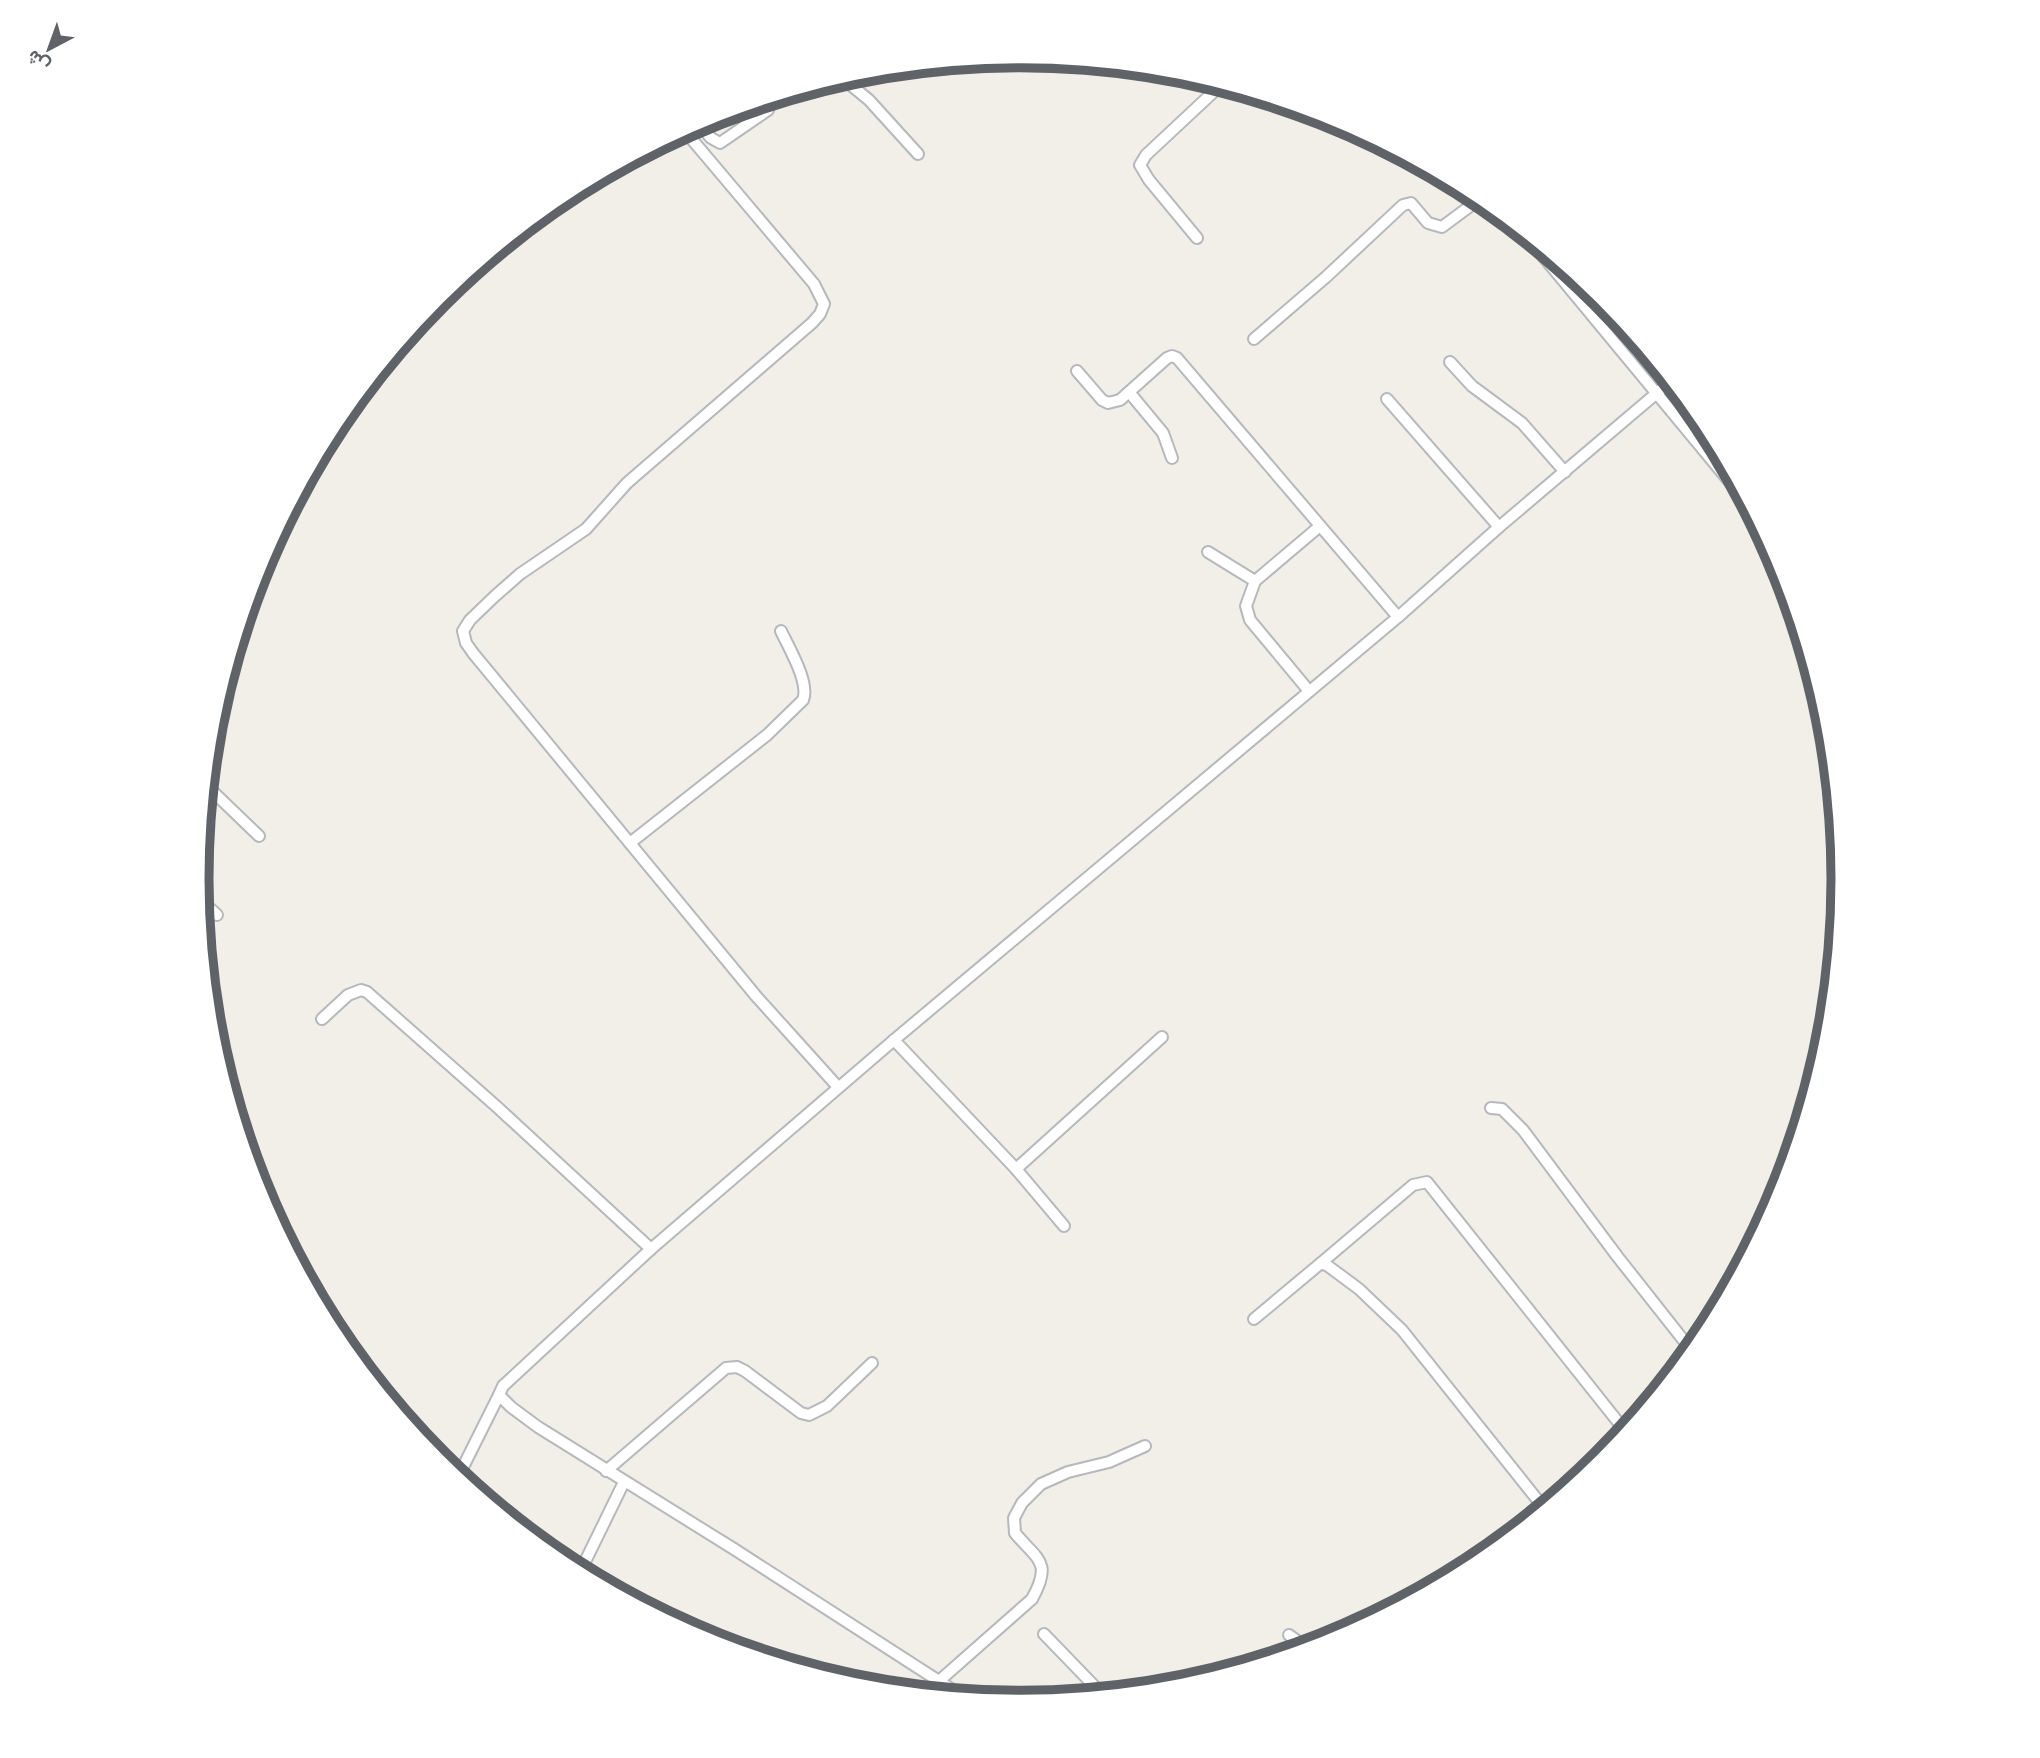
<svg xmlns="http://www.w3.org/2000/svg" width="2040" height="1758" font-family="'Fira Sans',Vazirmatn,sans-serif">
<rect width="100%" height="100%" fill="#f1efe8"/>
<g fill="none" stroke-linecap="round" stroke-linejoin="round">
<defs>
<g id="minor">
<path d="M841,77L869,100L918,154"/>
<path d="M698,123L711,138L720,143L768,110"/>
<path d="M684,130L814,284L824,304L820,314L812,323L627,483L586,529L520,574L495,596L470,620L463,631L466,643L473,653L756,996L838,1087"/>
<path d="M1523,232L1749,505"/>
<path d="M1197,238L1149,180L1140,165L1146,155L1222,84"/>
<path d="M1254,339L1326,277L1403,205L1411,203L1428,223L1442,227L1481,198"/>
<path d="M1450,362L1472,386L1522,423L1565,472"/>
<path d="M1077,371L1102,400L1108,403L1120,400L1167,358L1172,356L1177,358L1398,617"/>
<path d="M1129,392L1163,433L1172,458"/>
<path d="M1387,399L1499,527"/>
<path d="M1208,552L1255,581"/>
<path d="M1309,691L1250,620L1246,606L1255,581L1320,526"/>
<path d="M206,785L259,836"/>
<path d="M630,843L767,735L803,700C810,683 789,648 781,631"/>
<path d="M199,898L217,915"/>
<path d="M322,1019L348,995L361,990L367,992L496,1106L651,1249"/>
<path d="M894,1040L1016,1169L1064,1226"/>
<path d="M1491,1108L1502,1109L1523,1130L1617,1256L1692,1351"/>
<path d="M1016,1169L1162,1037"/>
<path d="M1321,1263L1413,1185L1427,1182L1626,1432"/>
<path d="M1254,1319L1321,1263L1328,1266L1359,1289L1402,1330L1544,1508"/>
<path d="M606,1471L726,1368L737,1367L745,1371L801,1413L809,1415L827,1406L872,1363"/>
<path d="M458,1477L499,1395"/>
<path d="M580,1572L624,1482"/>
<path d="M1044,1634L1102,1694"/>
<path d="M1289,1635L1307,1648"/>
<path d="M939,1681L1032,1599C1053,1561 1037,1560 1015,1533L1014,1518L1022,1503L1041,1484L1068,1472L1109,1462L1145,1446"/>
<path d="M962,1696L734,1549L538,1427L511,1407L499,1395L503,1386L651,1249L894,1040L1398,617L1499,527L1671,381"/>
</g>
</defs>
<!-- minor casing -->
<use href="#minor" stroke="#b5b8bc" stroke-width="14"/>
<!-- minor -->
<use href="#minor" stroke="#fff" stroke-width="10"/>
</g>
<!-- crop -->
<path d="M0 0H2040V1758H0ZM209 879a811 811 0 1 1 1622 0a811 811 0 1 1-1622 0Z" fill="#fff" fill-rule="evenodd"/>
<path fill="none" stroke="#5f6368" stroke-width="9" d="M209 879a811 811 0 1 1 1622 0a811 811 0 1 1-1622 0Z"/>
<!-- north arrow -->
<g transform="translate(49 49) rotate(221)" stroke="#ffffff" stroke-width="5" paint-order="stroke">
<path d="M0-5L12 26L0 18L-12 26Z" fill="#5f6368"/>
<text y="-10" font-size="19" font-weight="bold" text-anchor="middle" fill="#5f6368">ش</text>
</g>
</svg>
